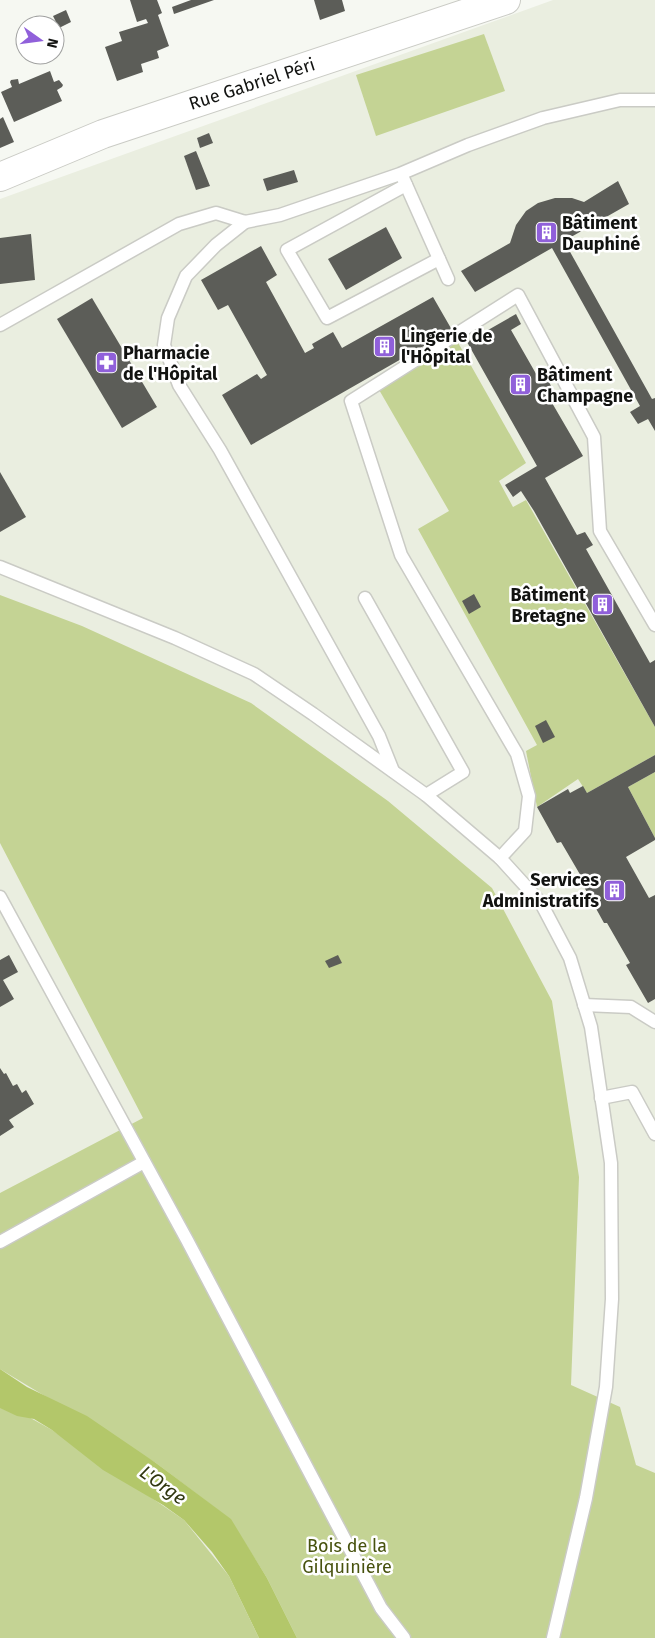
<svg xmlns="http://www.w3.org/2000/svg" width="655" height="1638" font-family="'Fira Sans',sans-serif">
<rect width="100%" height="100%" fill="#f6f8f2"/>
<!-- built -->
<path fill="#eaeee0" d="M553,0H655V1638H260L229,1576L0,1406V199Z"/>
<!-- green -->
<g fill="#c4d394">
<path d="M484,34L505,91L376,136L356,75Z"/>
<path d="M456,339L526,463L499,481L513,507L526,500L655,727V755L587,793L578,779L537,807L526,751L537,745L418,529L449,511L378,388Z"/>
<path d="M0,595L82,626L251,703L388,801L492,888L552,1001L579,1177L571,1385L620,1407L636,1465L655,1473V1638H297L267,1578L230,1519L156,1463L0,1369V1193L143,1118L0,843Z"/>
<path d="M655,772V838L628,787Z"/>
<path d="M0,1401L52,1430L184,1520L229,1576L259,1638H0Z"/>
</g>
<!-- water -->
<path fill="#b3c76a" d="M0,1369L27,1387L87,1416L156,1463L231,1519L267,1578L297,1638H259L229,1576L212,1552L184,1520L163,1505L103,1470L52,1430L34,1419L17,1416L0,1408Z"/>
<!-- building -->
<g fill="#5c5d58">
<path d="M130,0H157L162,13L158,15L169,46L157,51L159,58L141,64L143,72L117,81L105,47L122,41L119,32L148,23L146,19L137,22Z"/>
<path d="M191,0H214L174,14L172,7Z"/>
<path d="M314,0H342L345,11L320,20Z"/>
<path d="M66,10L71,22L59,28L53,16Z"/>
<path d="M50,71L54,82L59,80L63,85L62,87L57,90L62,101L14,122L1,92L12,87L10,82L11,80L18,79L19,84Z"/>
<path d="M3,117L14,142L0,148V119Z"/>
<path d="M209,133L213,143L200,148L197,138Z"/>
<path d="M196,151L210,186L196,190L184,156Z"/>
<path d="M294,170L298,182L267,191L263,179Z"/>
<path d="M618,181L629,204L564,241L652,399L655,398V431L648,419L638,424L630,412L640,406L552,248L475,292L461,271L510,243L516,225L526,211L538,203L555,198H572L584,202Z"/>
<path d="M386,227L402,258L346,290L328,259Z"/>
<path d="M31,234L35,280L0,284V238Z"/>
<path d="M261,246L277,275L266,282L305,353L314,348L312,344L333,332L342,348L433,297L452,330L251,445L222,395L257,374L261,379L267,375L228,305L218,310L201,280Z"/>
<path d="M92,298L157,407L122,428L57,319Z"/>
<path d="M516,314L521,324L511,330L539,379L546,376L554,392L548,396L583,456L545,478L577,535L585,532L593,545L586,549L650,663L655,660V727L534,511L521,491L513,497L505,485L537,466L467,342Z"/>
<path d="M0,472L26,517L0,532Z"/>
<path d="M474,594L481,607L469,614L462,601Z"/>
<path d="M546,720L555,737L543,743L535,726Z"/>
<path d="M655,755V772L628,787L655,838V840L626,857L649,898L655,895V999L648,1003L626,965L630,963L607,923H604L583,885L585,883L561,842L557,843L537,807L568,789L570,793L583,786L587,793Z"/>
<path d="M9,955L18,972L3,980L14,999L0,1007V960Z"/>
<path d="M338,955L342,963L329,968L325,961Z"/>
<path d="M0,1068L4,1074L6,1073L13,1086L17,1084L22,1093L26,1090L34,1104L9,1120L14,1127L0,1136Z"/>
</g>
<g fill="none" stroke-linecap="round" stroke-linejoin="round">
<defs>
<g id="service">
<path d="M403,178L448,279"/>
<path d="M406,185L287,250L327,318L439,259"/>
<path d="M245,222L216,245L186,276L168,318L164,345L179,385L220,450L379,736L393,771"/>
<path d="M0,325L179,224L216,213L245,222L280,215L400,174L468,145L543,118L620,100H655"/>
<path d="M0,567L175,638L254,674L313,714L426,795L500,858L541,903L570,958L591,1027L611,1163L612,1299L606,1387L586,1498L553,1638"/>
<path d="M365,598L463,772L426,795"/>
<path d="M500,858L525,831L529,796L517,754L401,555L351,401L518,295L594,437L600,531L655,625"/>
<path d="M0,897L187,1240L381,1608L404,1638"/>
<path d="M584,1005L631,1007L655,1022"/>
<path d="M601,1098L632,1092L655,1134"/>
<path d="M0,1242L144,1162"/>
</g>
<path id="secondary" d="M0,177L103,134L506,0"/>
</defs>
<!-- service casing -->
<use href="#service" stroke="#cacbc5" stroke-width="15"/>
<!-- secondary casing -->
<use href="#secondary" stroke="#cacbc5" stroke-width="30"/>
<!-- service -->
<use href="#service" stroke="#fff" stroke-width="12"/>
<!-- secondary -->
<use href="#secondary" stroke="#fff" stroke-width="28"/>
</g>
<!-- icons -->
<defs>
<symbol id="building-square" viewBox="-11 -11 22 22"><rect x="-9" y="-9" width="18" height="18" rx="4" fill="#9060da" stroke="#fff"/><path d="M-4-6H4V6H1V3H-1V6H-4ZM-2.5-4.3h1.7v1.8h-1.7ZM.8-4.3h1.7v1.8H.8ZM-2.5-1h1.7V.8h-1.7ZM.8-1h1.7V.8H.8Z" fill="#fff"/></symbol>
<symbol id="pharmacy-square" viewBox="-11 -11 22 22"><rect x="-9" y="-9" width="18" height="18" rx="4" fill="#9060da" stroke="#fff"/><path d="M-2-6h4v4h4v4h-4v4h-4v-4h-4v-4h4Z" fill="#fff"/></symbol>
</defs>
<g fill-rule="evenodd">
<use href="#building-square" x="534" y="220" width="25" height="25"/>
<use href="#building-square" x="372" y="334" width="25" height="25"/>
<use href="#pharmacy-square" x="94" y="350" width="25" height="25"/>
<use href="#building-square" x="508" y="372" width="25" height="25"/>
<use href="#building-square" x="590" y="592" width="25" height="25"/>
<use href="#building-square" x="602" y="878" width="25" height="25"/>
</g>
<g text-anchor="middle" dominant-baseline="central" stroke-width="5" stroke-linejoin="round" paint-order="stroke">
<!-- street labels -->
<g font-size="18" fill="#121311" stroke="#fff">
<text transform="translate(252 84) rotate(-18)">Rue Gabriel Péri</text>
</g>
<!-- poi labels -->
<g font-size="18" font-weight="bold" fill="#121311" stroke="#fff" text-anchor="start">
<text x="562" y="223">Bâtiment<tspan x="562" dy="21">Dauphiné</tspan></text>
<text x="401" y="336">Lingerie de<tspan x="401" dy="21">l'Hôpital</tspan></text>
<text x="123" y="353">Pharmacie<tspan x="123" dy="21">de l'Hôpital</tspan></text>
<text x="537" y="375">Bâtiment<tspan x="537" dy="21">Champagne</tspan></text>
<text x="586" y="595" text-anchor="end">Bâtiment<tspan x="586" dy="21">Bretagne</tspan></text>
<text x="599" y="880" text-anchor="end">Services<tspan x="599" dy="21">Administratifs</tspan></text>
</g>
<!-- park labels -->
<g font-size="18" fill="#47520e" stroke="#fff">
<text x="347" y="1546">Bois de la<tspan x="347" dy="21">Gilquinière</tspan></text>
</g>
<!-- water labels -->
<g font-size="19" font-style="italic" fill="#2f360f" stroke="#fff">
<text transform="translate(163 1485) rotate(36)">L'Orge</text>
</g>
</g>
<!-- north arrow -->
<g transform="translate(40 40) rotate(104)"><circle r="24" fill="#ffffff" stroke="#a0a1a0"/>
<path d="M0-4L9 19L0 12L-9 19Z" fill="#9060da"/>
<text y="-8" font-size="14" font-weight="bold" text-anchor="middle" fill="#121311">N</text>
</g>
</svg>
